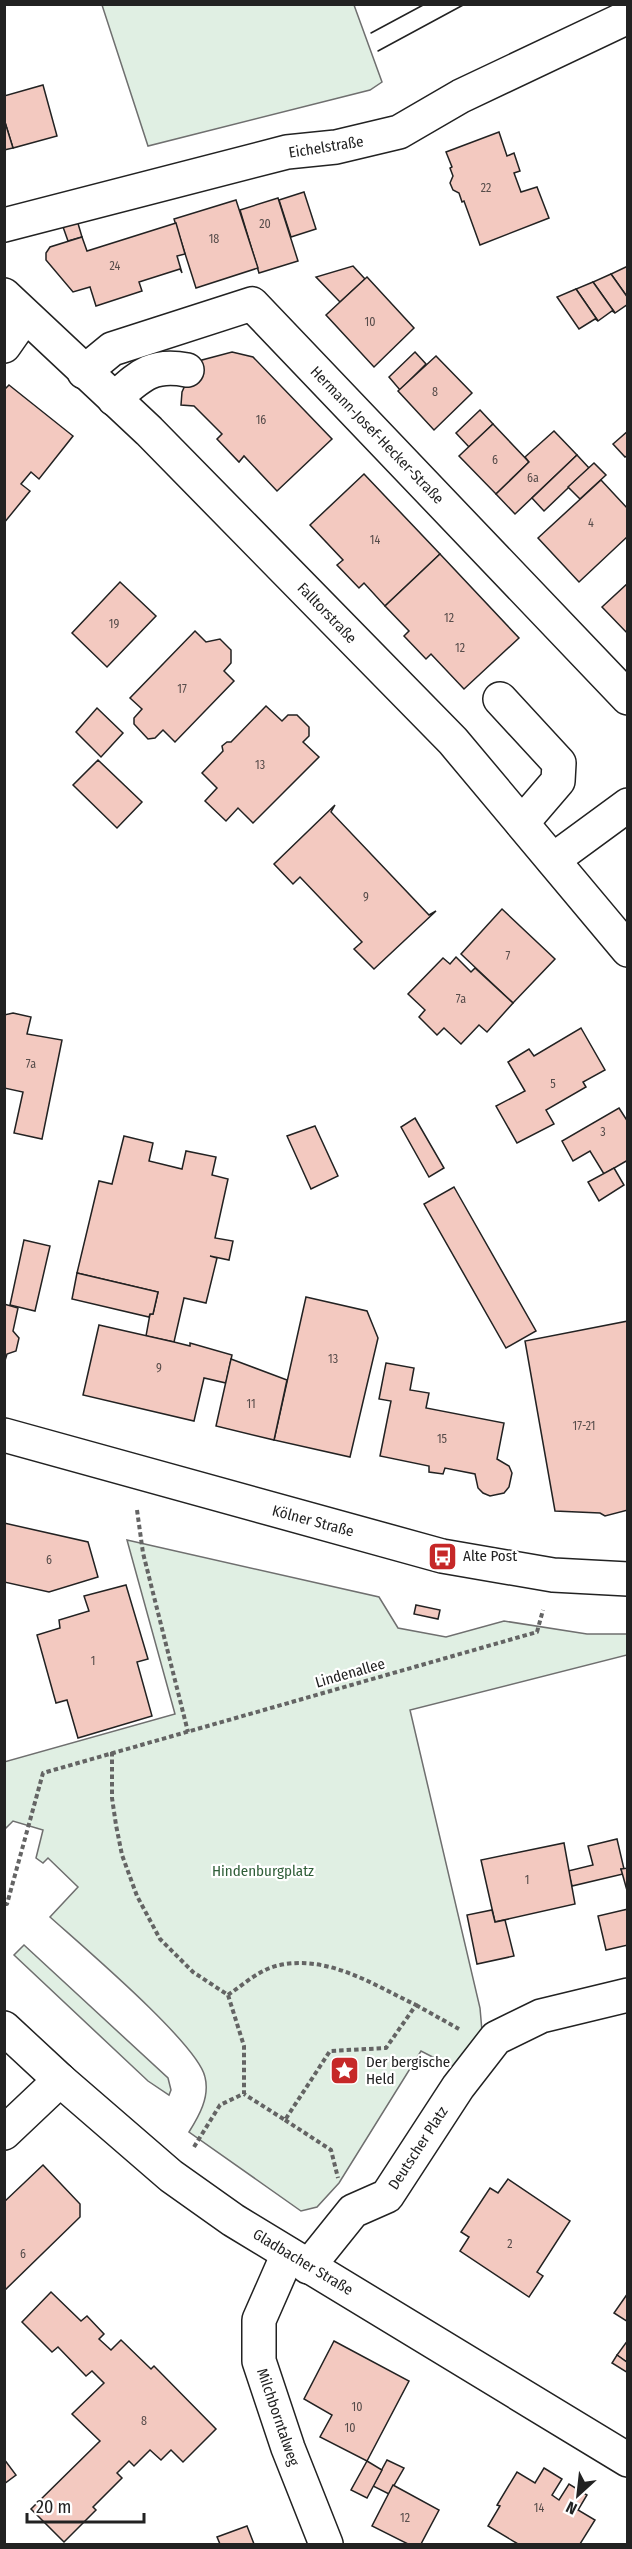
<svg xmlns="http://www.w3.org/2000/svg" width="632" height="2549" font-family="'Fira Sans Condensed',sans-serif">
<rect width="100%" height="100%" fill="#fff"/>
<!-- green -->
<g fill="#e0efe3" stroke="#6f6f6f" stroke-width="1.5">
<path d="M102,5H354L382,82L370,90L148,146Z"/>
<path d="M127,1540L379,1597L398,1628L446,1637L504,1621L587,1634H627V1655L410,1710L480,2008L482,2031L456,2069L421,2051L339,2183L317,2207L301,2211L189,2132C199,2116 210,2097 205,2077C198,2044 81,1945 50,1917L78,1887L48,1858L43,1863L36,1858L43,1830L13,1821L6,1828L5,1826L4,1762L175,1714Z"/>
<path d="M24,1945L168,2078L171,2090L169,2095L148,2081L14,1955Z"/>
</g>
<!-- building -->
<g fill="#f3c9c0" stroke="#222" stroke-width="1.5">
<path d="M43,85L57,136L13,148L4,119V96Z"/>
<path d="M4,119L13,148L4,150Z"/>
<path d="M499,132L507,156L514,153L520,171L514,173L521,192L537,187L549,218L480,245L464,201L462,202L459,193L453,190L450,183L453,176L450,168L452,167L446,152Z"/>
<path d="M304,192L316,229L291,237L279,200Z"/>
<path d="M278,198L298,261L259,273L240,210Z"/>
<path d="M236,200L258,268L196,288L174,219Z"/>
<path d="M77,220L82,237L68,241L62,224Z"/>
<path d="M176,223L185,254L177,256L182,273L180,269L139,282L142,291L96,306L90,287L73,292L46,260V253L50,247L82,237L87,251Z"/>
<path d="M353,266L365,279L340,302L316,277Z"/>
<path d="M628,266V298L611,274Z"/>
<path d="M611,274L628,298V304L615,313L593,282Z"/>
<path d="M367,277L414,328L374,367L326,315Z"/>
<path d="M593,282L615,313L612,311L598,321L576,289Z"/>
<path d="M576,289L598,321L595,319L579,329L557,297Z"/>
<path d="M232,352L253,357L332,439L277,491L244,456L239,462L217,439L222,434L194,406L181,405L182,392L193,368L202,360Z"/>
<path d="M415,352L426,364L400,390L389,377Z"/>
<path d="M436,356L472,393L434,430L398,391Z"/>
<path d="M9,385L73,436L39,479L31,472L21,484L30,491L4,523V390Z"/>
<path d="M480,410L493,424L469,447L456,433Z"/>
<path d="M493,424L529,462L496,494L459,456Z"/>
<path d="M554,431L577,455L515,514L496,494L529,462L525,457Z"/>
<path d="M628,431V455L625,457L613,444Z"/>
<path d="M577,455L589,468L544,511L532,498Z"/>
<path d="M594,463L606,475L580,499L568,487Z"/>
<path d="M364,474L440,554L385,606L364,583L359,588L337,565L343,560L310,525Z"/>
<path d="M601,480L628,509V536L579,582L538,538Z"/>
<path d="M440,554L519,638L464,689L431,654L426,659L404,636L409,631L385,606Z"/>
<path d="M120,582L156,616L107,667L72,633Z"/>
<path d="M628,583V634L602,607Z"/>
<path d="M195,631L206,642L220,639L231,650V663L224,671L234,681L175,742L163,730L155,738L148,739L134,724V718L142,709L130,698Z"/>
<path d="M266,706L282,721L288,715H297L309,727V736L303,742L319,757L253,823L238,808L226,821L205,801L217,788L202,773L223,751L222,746L227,742H231Z"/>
<path d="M97,708L123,733L101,757L76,732Z"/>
<path d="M98,760L142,802L117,828L73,785Z"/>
<path d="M335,805L331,812L429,915L436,911L374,969L354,949L362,942L300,877L293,884L274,864Z"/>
<path d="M502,909L555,959L513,1003L461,954Z"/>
<path d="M456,957L471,972L475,968L513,1003L487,1032L479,1025L461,1044L444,1028L437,1035L419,1017L425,1010L408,994L443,958L450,964Z"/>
<path d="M13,1013L31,1017L27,1034L62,1040L42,1139L14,1133L23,1092L4,1088V1015Z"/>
<path d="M581,1028L605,1070L583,1082L586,1087L546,1110L554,1124L517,1143L496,1106L525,1091L508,1062L529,1049L534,1056Z"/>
<path d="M619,1108L628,1122V1160L604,1174L590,1151L573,1161L562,1141Z"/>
<path d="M415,1118L444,1168L429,1177L401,1127Z"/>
<path d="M315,1126L338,1176L311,1189L287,1136Z"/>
<path d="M124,1136L153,1143L149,1161L182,1169L186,1151L216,1157L212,1175L228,1179L215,1238L233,1241L229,1260L210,1256L217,1258L206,1303L184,1298L174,1342L146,1336L150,1314H153L158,1292L77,1273L99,1181L112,1184Z"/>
<path d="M614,1168L624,1185L599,1201L588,1182Z"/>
<path d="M454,1187L536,1331L506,1348L424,1204Z"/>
<path d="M24,1240L50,1246L35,1311L10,1305Z"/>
<path d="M77,1273L158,1292L153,1314H150L149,1317L72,1299Z"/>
<path d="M306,1297L367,1311L378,1338L350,1457L274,1440Z"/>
<path d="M4,1304L18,1308L13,1331L19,1338L16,1351L7,1354L4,1364Z"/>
<path d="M628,1321V1510L605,1516L600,1513L555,1511L525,1341Z"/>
<path d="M99,1325L174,1342L190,1346V1343L232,1355L226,1383L204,1378L194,1421L83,1395Z"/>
<path d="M231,1359L287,1380L274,1440L216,1426Z"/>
<path d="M386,1363L414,1368L410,1390L429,1393L426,1408L504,1423L497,1459L509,1466L512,1473L509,1487L504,1493L490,1496L483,1493L478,1488L475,1474L445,1468L443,1474L429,1472V1466L380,1456L391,1401L379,1399Z"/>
<path d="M4,1523L88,1542L98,1577L49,1592L4,1582Z"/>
<path d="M126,1585L148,1659L137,1662L152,1716L78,1738L67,1700L56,1703L37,1635L60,1628L59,1620L89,1611L84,1596Z"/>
<path d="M416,1605L440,1610L438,1619L414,1614Z"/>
<path d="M617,1839L624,1869H621L623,1874L572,1886L568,1871L593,1865L588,1846Z"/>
<path d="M564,1843L575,1904L495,1922L481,1860Z"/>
<path d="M628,1868V1894L621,1869Z"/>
<path d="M628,1909V1945L606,1950L598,1916Z"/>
<path d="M492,1910L495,1922L505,1920L514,1956L477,1964L467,1915Z"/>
<path d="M43,2165L80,2204V2217L4,2291V2202Z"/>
<path d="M508,2179L570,2221L537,2272L543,2276L529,2297L460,2251L469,2237L461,2232L490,2188L498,2193Z"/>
<path d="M51,2292L81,2321L87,2316L104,2334L99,2339L111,2350L121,2340L151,2369L154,2366L216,2429L183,2462L171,2450L161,2460L150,2450L134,2466L129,2461L117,2473L122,2478L93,2507L96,2510L64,2542L31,2509L100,2441L72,2414L104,2383L92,2371L86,2376L58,2347L52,2352L22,2322Z"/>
<path d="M628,2293V2322L614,2313Z"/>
<path d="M628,2340V2363L617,2355Z"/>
<path d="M334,2341L409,2381L367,2461L320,2437L332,2415L304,2399Z"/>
<path d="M617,2355L628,2363V2373L612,2363Z"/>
<path d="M4,2459L16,2475L4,2484Z"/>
<path d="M387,2460L404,2468L389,2494L373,2486Z"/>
<path d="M367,2461L382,2470L367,2498L351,2490Z"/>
<path d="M544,2468L562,2479L552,2495L559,2500L569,2484L587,2495L578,2510L595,2520L580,2544H518L488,2526L500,2506L497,2505L517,2472L535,2483Z"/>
<path d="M393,2485L439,2510L421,2544H408L372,2526Z"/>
<path d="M247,2526L254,2544H220L217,2537Z"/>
</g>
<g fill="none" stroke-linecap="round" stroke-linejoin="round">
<defs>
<g id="minor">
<path d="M4,225L287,152L336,147L399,132L461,96L628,17"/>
<path d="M4,295L149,431L453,741L628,950"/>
<path d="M4,346L25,316"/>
<path d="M84,372L112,349L252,304L628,698"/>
<path d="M114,399C139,377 151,363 187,370"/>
<path d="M500,699L559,763L558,781L522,823"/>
<path d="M553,860L628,805"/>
<path d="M4,2028L60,2080L171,2176L233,2220L628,2460"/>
<path d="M4,2133L60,2080"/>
<path d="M288,2254L259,2320V2361L288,2448L326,2544"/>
<path d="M308,2267L353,2211L387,2196L458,2087L496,2038L541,2016L628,1995"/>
</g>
<path id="major" d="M4,1435L442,1556L553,1575L628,1579"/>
</defs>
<!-- minor casing -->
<use href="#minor" stroke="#222" stroke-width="36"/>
<!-- major casing -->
<use href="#major" stroke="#222" stroke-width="36"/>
<!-- path -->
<g stroke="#646464" stroke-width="4" stroke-dasharray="4.5 3" stroke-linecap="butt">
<path d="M137,1510L143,1553L188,1732"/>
<path d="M112,1752V1798L116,1825L122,1855L137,1896L160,1939L193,1972L228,1995L244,2046V2094"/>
<path d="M4,1904H7L43,1773L537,1632L543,1610"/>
<path d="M228,1995C244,1984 260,1969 280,1965C329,1955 374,1985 416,2005L386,2048L330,2051L285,2120L244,2094"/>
<path d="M416,2005L459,2029"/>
<path d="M285,2120L331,2150L338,2178"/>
<path d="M194,2147L220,2105L243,2094"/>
</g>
<!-- minor -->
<use href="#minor" stroke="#fff" stroke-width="33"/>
<!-- major -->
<use href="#major" stroke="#fff" stroke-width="33"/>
<!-- tram -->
<g stroke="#222" stroke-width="1.5">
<path d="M371,33L425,4"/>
<path d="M378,51L465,4"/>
</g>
</g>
<!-- icons -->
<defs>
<symbol id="bus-square" viewBox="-11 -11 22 22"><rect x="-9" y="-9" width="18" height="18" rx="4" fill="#c62828" stroke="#fff"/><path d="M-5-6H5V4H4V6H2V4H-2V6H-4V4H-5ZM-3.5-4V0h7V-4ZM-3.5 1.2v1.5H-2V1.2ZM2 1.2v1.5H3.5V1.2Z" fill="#fff"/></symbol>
<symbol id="sight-square" viewBox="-11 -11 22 22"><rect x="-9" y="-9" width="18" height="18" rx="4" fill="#c62828" stroke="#fff"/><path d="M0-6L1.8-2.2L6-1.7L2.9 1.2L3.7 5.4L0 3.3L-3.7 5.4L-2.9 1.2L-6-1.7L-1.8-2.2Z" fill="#fff"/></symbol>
</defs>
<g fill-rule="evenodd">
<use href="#bus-square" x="426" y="1540" width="33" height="33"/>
<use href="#sight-square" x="328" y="2054" width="33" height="33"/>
</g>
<g text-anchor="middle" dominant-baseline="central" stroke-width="4.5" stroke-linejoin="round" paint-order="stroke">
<!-- number labels -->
<g font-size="12" fill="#564c4a">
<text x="486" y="188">22</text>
<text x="265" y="224">20</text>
<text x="214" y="239">18</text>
<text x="115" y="266">24</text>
<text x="370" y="322">10</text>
<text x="435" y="392">8</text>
<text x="261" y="420">16</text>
<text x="495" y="460">6</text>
<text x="533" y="478">6a</text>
<text x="591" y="523">4</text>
<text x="375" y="540">14</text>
<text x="449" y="618">12</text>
<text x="114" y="624">19</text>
<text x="460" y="648">12</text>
<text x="182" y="689">17</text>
<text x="260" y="765">13</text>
<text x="366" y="897">9</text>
<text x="508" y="956">7</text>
<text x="461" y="999">7a</text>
<text x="31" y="1064">7a</text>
<text x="553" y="1084">5</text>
<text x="603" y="1132">3</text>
<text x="333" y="1359">13</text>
<text x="159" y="1368">9</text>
<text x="251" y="1404">11</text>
<text x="584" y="1426">17-21</text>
<text x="442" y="1439">15</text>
<text x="49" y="1560">6</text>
<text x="93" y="1661">1</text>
<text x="527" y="1880">1</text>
<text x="510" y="2244">2</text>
<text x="23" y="2254">6</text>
<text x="357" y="2407">10</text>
<text x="144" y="2421">8</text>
<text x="350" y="2428">10</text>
<text x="539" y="2508">14</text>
<text x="405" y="2518">12</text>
</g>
<!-- street labels -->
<g font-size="15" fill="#222" stroke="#fff">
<text transform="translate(326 147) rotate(-9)">Eichelstraße</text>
<text transform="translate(377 435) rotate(46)">Hermann-Josef-Hecker-Straße</text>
<text transform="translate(327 613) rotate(46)">Falltorstraße</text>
<text transform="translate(313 1521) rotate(15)">Kölner Straße</text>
<text transform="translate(350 1673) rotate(-16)">Lindenallee</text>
<text transform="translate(418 2148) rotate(-57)">Deutscher Platz</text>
<text transform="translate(303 2262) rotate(31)">Gladbacher Straße</text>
<text transform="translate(278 2417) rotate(71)">Milchborntalweg</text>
</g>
<!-- poi labels -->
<g font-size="15" fill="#222" stroke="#fff" text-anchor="start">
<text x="463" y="1556">Alte Post</text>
<text x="366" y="2062">Der bergische<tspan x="366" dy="17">Held</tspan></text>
</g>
<!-- park labels -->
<g font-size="15" fill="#2f5e38" stroke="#fff">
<text x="263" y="1871">Hindenburgplatz</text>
</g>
</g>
<!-- border -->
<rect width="632" height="2549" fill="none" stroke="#222222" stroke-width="12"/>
<!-- north arrow -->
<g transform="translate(578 2495) rotate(207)" stroke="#ffffff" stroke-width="4.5" paint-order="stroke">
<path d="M0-4.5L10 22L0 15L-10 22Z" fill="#222222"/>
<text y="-9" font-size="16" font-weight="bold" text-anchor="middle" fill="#222222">N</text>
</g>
<!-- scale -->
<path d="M27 2513v9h117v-9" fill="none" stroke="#222222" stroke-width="3"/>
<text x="36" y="2513" font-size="18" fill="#222222" stroke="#ffffff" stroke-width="4.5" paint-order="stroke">20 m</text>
</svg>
